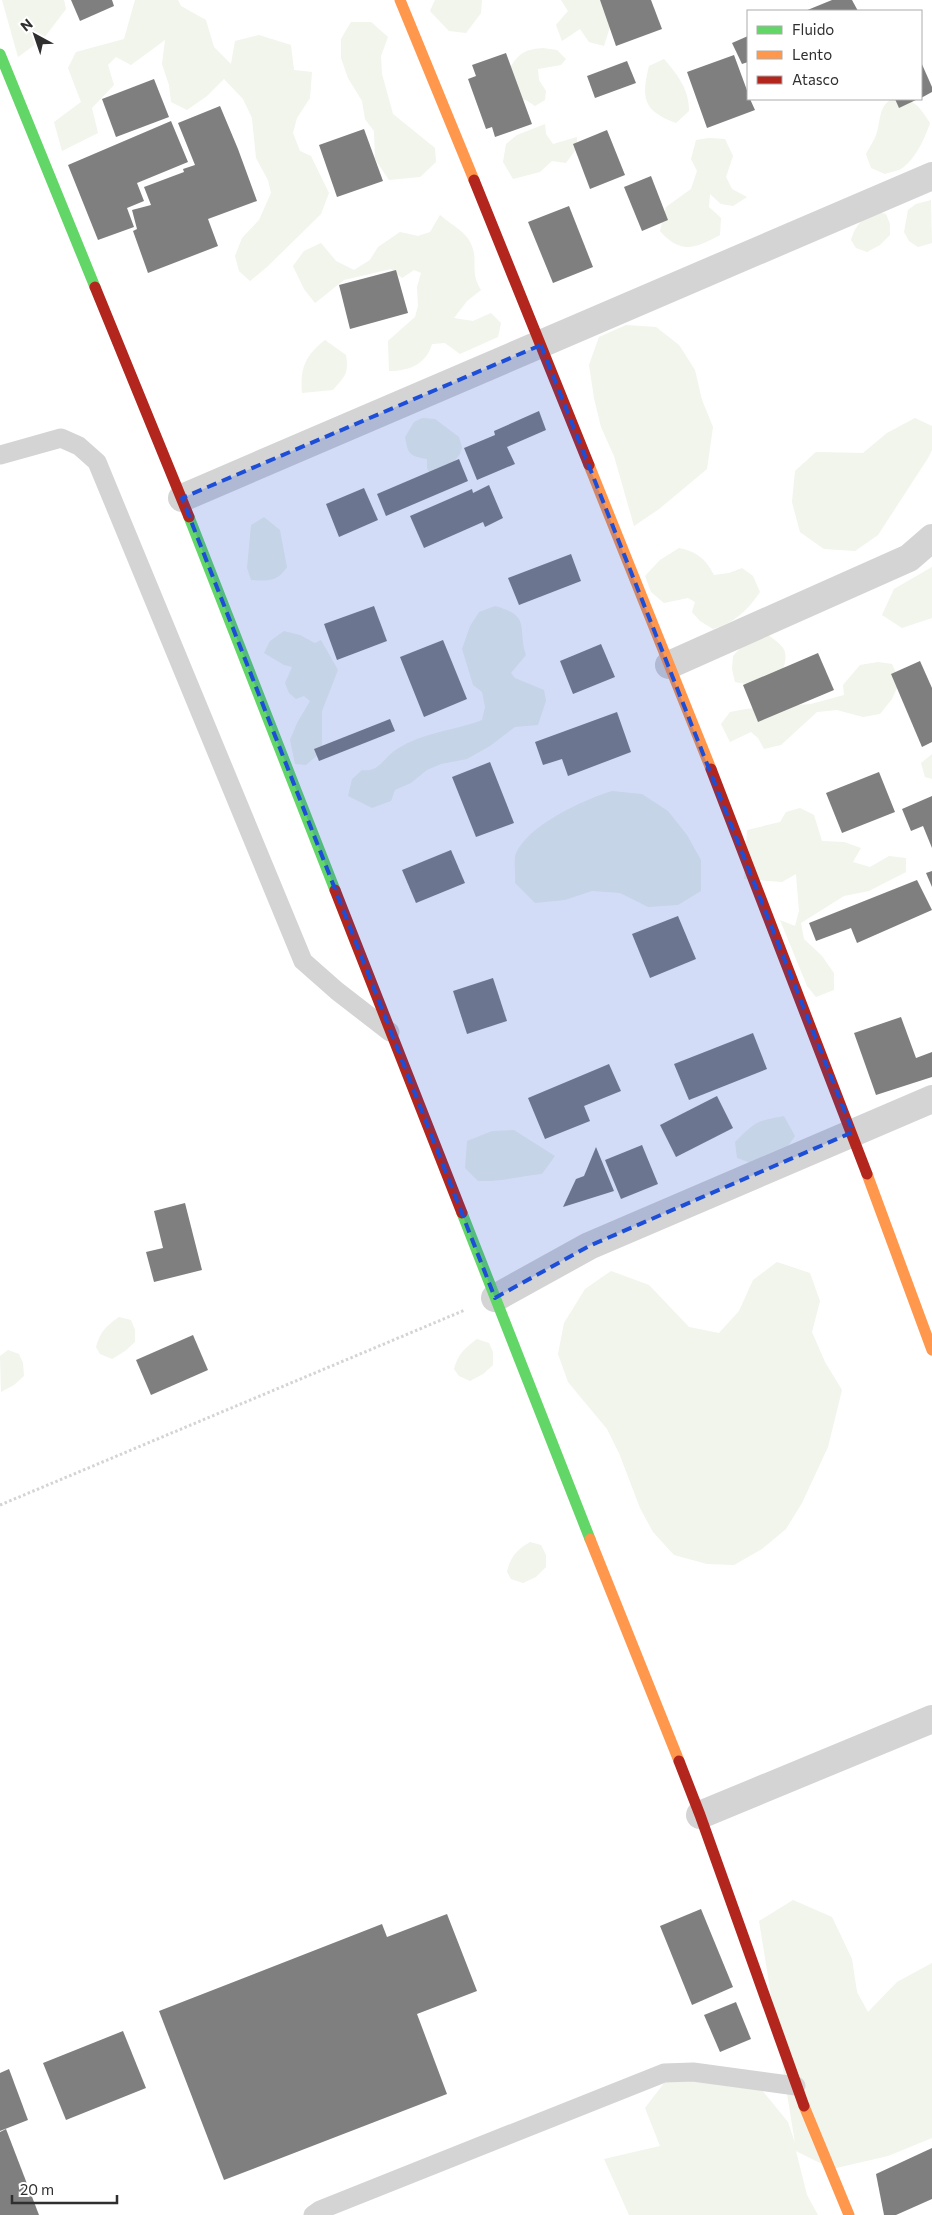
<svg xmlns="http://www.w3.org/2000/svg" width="932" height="2215" font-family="Commissioner,sans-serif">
<rect width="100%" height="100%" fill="#fff"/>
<!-- green -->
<g fill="#f1f5ec">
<path d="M2,0H64L66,9L44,38L18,57Z"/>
<path d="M135,0H178L181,6L206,20L214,47L231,64L235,41L259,35L291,45L294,70L312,72L310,98L297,118L293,133L300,151L311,156L329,193L321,214L267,267L250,281L239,271L235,256L242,238L259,220L271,193L268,180L256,158L252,118L243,99L224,79L207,96L187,110L171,102L169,85L162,64L165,40L131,65L116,57L108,65L114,85L92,108L98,133L62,151L54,122L81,102L68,68L76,52L124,39Z"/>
<path d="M435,0H482L481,13L466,33L449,31L430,11Z"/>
<path d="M561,0H612L614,14L604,46L589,42L580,29L562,41L556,25L568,11Z"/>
<path d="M351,22H371L388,37L381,56L382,74L393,114L435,148L436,162L420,177L389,180L375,159L374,131L365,119L362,101L348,78L341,58V39Z"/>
<path d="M543,48L557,50L566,59L561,65L538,69L539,80L546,91L545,100L535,106L526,100L513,99L506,73C519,55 520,50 543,48Z"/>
<path d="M664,59C678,75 689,90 689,111L676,123C643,111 641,98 649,66Z"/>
<path d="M893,99C915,99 918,105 930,123C925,138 915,160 901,169C897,171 890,172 885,174L871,168L866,154C869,148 874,141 876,135C881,123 878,104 893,99Z"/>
<path d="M545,124L546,134L553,144L577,137V148L566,163L552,161L540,172L513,179L503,162L506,144L517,135Z"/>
<path d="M709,138L725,139L733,156L726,177L732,189L747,197L733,206L721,204L710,194L709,207L721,218L720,235C695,249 680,254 660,231L666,207L691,189L697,171L691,159L696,140Z"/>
<path d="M931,200L932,243L918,247L909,241L904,232L908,210L916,204Z"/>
<path d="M874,211L886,214L890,224V235L880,245L867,252L856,248L851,240C855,226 862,219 874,211Z"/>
<path d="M440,215C451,225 466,231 471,244C479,261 469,271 481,290L467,301L454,318L473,321L491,313L501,323L498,337L460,354L445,343L432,344C426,364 410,371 389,371L388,341L415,317L418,306L417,287L421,273L414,270L402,278L391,269L344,280L315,303L304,289L293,266L304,251L321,243L336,261L354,270L370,260L378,247L400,232L418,236L430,232Z"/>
<path d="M626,325L656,327L679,345L695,370L702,400L713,427L707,469L659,509L634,526L614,456L601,427L594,398L589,365L599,337Z"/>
<path d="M325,340L346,355C349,374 345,376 333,390L302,393C300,368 305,356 325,340Z"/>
<path d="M422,418L435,419L459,437L462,447L460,454L449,468L430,474L427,468V459C409,456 408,454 405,437L414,422Z"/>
<path d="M915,418L932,426V450L928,458L878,535L855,551L824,549L800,532L792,502L795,471L816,452L863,453L887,433Z"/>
<path d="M264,517L280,530L287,567C278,582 267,581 251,580L247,568L251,525Z"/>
<path d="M679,548C697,552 705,558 714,575L729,573L742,568L753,576L760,592C748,610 734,623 713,629L700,621L692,612L695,602L688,598L664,603L651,592L645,576L660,560Z"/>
<path d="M932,567V618L902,628L882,615L894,589Z"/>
<path d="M495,606C532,616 517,627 526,655L511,673L515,678L544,690L546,701L538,725L515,727L490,746L467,759L441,764L427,770L411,783L395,790L391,801L372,808L348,796L352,779L362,770C379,773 385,756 397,749C424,732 453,731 482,720L485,707L482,692L473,685L462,649L470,626L479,612Z"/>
<path d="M284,631L300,635L315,643L321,640L338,670L322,711V751L306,765L295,764L290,740L297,723L310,701L304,696L296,699L289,693L285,683L292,667L284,665L264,653L270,641Z"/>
<path d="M764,632C786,648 790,649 781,676L756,686L735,682L732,669L733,656L747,641Z"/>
<path d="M878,662L892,664L900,681L892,699L880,714L863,717L837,710L817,712L781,745L764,749L758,738L751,732L730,742L721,724L730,712L746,709L811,704L844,695L843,685L860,665Z"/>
<path d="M932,754V779L925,777L921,763Z"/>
<path d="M612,791L642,794L668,811L687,835L701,860V891L678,905L648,907L620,893L592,891L565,900L535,903L515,883C516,875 513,860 516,853C530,824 583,800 612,791Z"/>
<path d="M800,808L814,815L822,841L844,842L861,848L853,862L870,867L889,856L906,858V872L869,891L844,896L801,923L804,939L822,956L834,973V990L816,997L807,986L780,920L795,926L799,911L796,874L782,882L744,879L747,830L780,822L786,812Z"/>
<path d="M784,1116L795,1136L786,1149L751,1163L737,1158L735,1142C755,1122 756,1121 784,1116Z"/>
<path d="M514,1130L555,1156L542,1174C519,1176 502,1182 478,1181L465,1168L467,1141L492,1131Z"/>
<path d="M777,1262L810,1273L820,1301L812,1332L825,1362L842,1390L828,1447L802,1503L786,1529L762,1549L734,1565L707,1564L674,1555L653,1532L640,1508L619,1453L607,1429L568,1382L558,1354L564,1323L585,1289L611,1271L649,1285L689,1327L719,1333L739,1311L753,1280Z"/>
<path d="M119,1317L131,1320L135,1330V1342L125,1351L112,1359L100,1354L96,1347C100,1332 106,1326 119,1317Z"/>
<path d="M477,1339L489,1343L493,1352V1365L483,1374L470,1381L459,1376L454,1369C458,1354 465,1348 477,1339Z"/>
<path d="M8,1350L19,1354L23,1363L24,1376L14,1385L1,1392L0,1356Z"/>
<path d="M530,1542L541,1545L546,1555V1567L536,1577L523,1583L511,1579L507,1572C510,1557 517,1550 530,1542Z"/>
<path d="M793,1900L832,1917L852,1959L857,1992L868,2012L897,1982L932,1963V2138L888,2156L832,2169L796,2151L807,2195L818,2215H629L604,2159L660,2146L645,2108L674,2070L761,2089L788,2122L795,2143L759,1921Z"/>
</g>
<!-- building -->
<g fill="#7f7f7f">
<path d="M71,0H112L114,6L80,21Z"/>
<path d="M600,0H651L662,29L616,46Z"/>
<path d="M832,0H852L858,11H805Z"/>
<path d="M748,36V62L742,64L732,43Z"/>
<path d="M506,53L532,124L495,137L492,127L486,129L468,79L476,76L472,65Z"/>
<path d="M734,55L748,93V99H750L755,110L707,128L687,72Z"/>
<path d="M627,61L636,83L595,98L587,76Z"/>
<path d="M921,62L932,87V92L921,98Z"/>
<path d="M154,79L169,117L116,137L102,99Z"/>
<path d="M895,99H918L899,108Z"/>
<path d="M220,106L238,149L257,201L208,219L218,246L148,273L133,231L137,229L132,210L151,205L144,187L184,172L183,169L195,165L178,123Z"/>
<path d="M171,121L188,162L137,183L144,201L127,208L134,227L98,240L68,165Z"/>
<path d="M364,129L383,181L337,197L319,145Z"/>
<path d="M607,130L625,175L590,189L573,144Z"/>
<path d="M651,176L668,220L642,231L624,187Z"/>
<path d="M569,206L593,267L553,283L528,222Z"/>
<path d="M396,270L408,313L350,329L339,285Z"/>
<path d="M539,411L546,430L507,447L515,464L477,480L464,448L495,435L494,431Z"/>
<path d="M459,459L468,481L386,516L377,494Z"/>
<path d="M489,485L503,518L485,527L483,522L424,548L410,516L472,489L473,493Z"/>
<path d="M364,488L378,520L339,537L326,504Z"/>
<path d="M571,554L581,581L519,605L508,578Z"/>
<path d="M374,606L387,641L337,660L324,624Z"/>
<path d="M443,640L467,699L424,717L400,657Z"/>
<path d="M601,644L615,677L573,694L560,661Z"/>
<path d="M818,653L834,690L758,722L743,685Z"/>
<path d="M920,661L932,688V742L922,747L891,674Z"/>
<path d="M617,712L631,752L568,776L562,759L543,765L535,742Z"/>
<path d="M390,719L395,731L319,761L314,749Z"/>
<path d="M490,762L514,823L476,837L452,777Z"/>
<path d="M879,772L895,812L842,833L826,793Z"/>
<path d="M932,796V848L923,826L911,831L902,809Z"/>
<path d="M451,850L465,883L416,903L402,870Z"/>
<path d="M932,871V887L926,873Z"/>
<path d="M917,880L932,910L857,943L851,928L816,941L809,923Z"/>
<path d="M678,916L696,959L650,978L632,934Z"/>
<path d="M493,978L507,1021L467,1034L453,991Z"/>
<path d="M901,1017L916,1058L932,1052V1077L876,1095L854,1033Z"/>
<path d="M753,1033L767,1069L689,1100L674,1064Z"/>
<path d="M609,1064L621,1091L584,1106L590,1121L545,1139L528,1098Z"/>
<path d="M717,1096L733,1128L676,1157L660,1125Z"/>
<path d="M642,1145L658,1184L621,1199L605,1160Z"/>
<path d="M596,1147L614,1191L563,1207L576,1179L584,1176Z"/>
<path d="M185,1203L202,1270L154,1282L146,1252L163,1248L154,1211Z"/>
<path d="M193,1335L208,1370L151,1395L136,1360Z"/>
<path d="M701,1909L733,1987L692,2005L660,1926Z"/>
<path d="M447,1914L477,1991L417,2014L447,2094L224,2180L159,2011L382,1924L387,1937Z"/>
<path d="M736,2002L751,2039L720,2052L704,2015Z"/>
<path d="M123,2031L146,2088L66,2120L43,2063Z"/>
<path d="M9,2069L28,2120L0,2131V2073Z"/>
<path d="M6,2129L39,2215H0V2132Z"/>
<path d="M932,2148V2199L896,2215H884L876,2174Z"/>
</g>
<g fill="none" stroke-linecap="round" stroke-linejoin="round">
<!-- path -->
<path stroke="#d4d4d4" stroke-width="3" stroke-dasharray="2.5 2.5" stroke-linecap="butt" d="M0,1505L465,1310"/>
<!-- lane -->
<g stroke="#d4d4d4" stroke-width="19">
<path d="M0,455L61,438L79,446L97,462L303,961L337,991L390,1032"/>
<path d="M313,2215L320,2210L664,2073L693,2072L796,2086"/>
</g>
<!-- street -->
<g stroke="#d4d4d4" stroke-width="28">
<path d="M182,498L932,176"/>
<path d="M669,665L909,558L932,538"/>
<path d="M495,1298L589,1246L932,1099"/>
<path d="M700,1815L932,1719"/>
</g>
<!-- fast -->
<g stroke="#63d668" stroke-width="11">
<path d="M0,54L95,287"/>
<path d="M189,517L335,890"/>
<path d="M462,1213L590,1539"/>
</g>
<!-- slow -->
<g stroke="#ff974d" stroke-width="11">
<path d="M400,0L474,180"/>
<path d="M589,465L711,769"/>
<path d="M867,1174L932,1350"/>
<path d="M590,1539L679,1761"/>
<path d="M804,2106L849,2215"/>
</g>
<!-- jam -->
<g stroke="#b3261e" stroke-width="11">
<path d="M474,180L589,465"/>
<path d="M95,287L189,517"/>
<path d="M711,769L867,1174"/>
<path d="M335,890L462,1213"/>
<path d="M679,1761L700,1815L804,2106"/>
</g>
</g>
<!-- marked area -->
<path fill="#1d4ed8" fill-opacity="0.2" stroke="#1d4ed8" stroke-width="4" stroke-dasharray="10 6" stroke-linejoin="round" d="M541,345L853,1132L589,1246L495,1298L182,498Z"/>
<!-- legend -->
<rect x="747" y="10" width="175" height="90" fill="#ffffff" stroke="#acacac"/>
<rect x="757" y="26" width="25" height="8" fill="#63d668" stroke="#acacac"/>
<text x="792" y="35" font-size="15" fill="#2f2f2f">Fluido</text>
<rect x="757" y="51" width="25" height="8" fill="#ff974d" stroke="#acacac"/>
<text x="792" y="60" font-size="15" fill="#2f2f2f">Lento</text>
<rect x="757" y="76" width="25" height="8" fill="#b3261e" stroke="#acacac"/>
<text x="792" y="85" font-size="15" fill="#2f2f2f">Atasco</text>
<!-- north arrow -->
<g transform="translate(35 35) rotate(320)" stroke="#ffffff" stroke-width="4" paint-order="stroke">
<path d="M0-4L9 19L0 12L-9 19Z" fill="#2f2f2f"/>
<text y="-8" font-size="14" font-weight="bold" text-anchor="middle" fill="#2f2f2f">N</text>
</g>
<!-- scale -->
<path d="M12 2195v8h105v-8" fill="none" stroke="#2f2f2f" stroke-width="2.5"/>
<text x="20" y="2195" font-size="15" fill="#2f2f2f" stroke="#ffffff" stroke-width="4" paint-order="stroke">20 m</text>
</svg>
